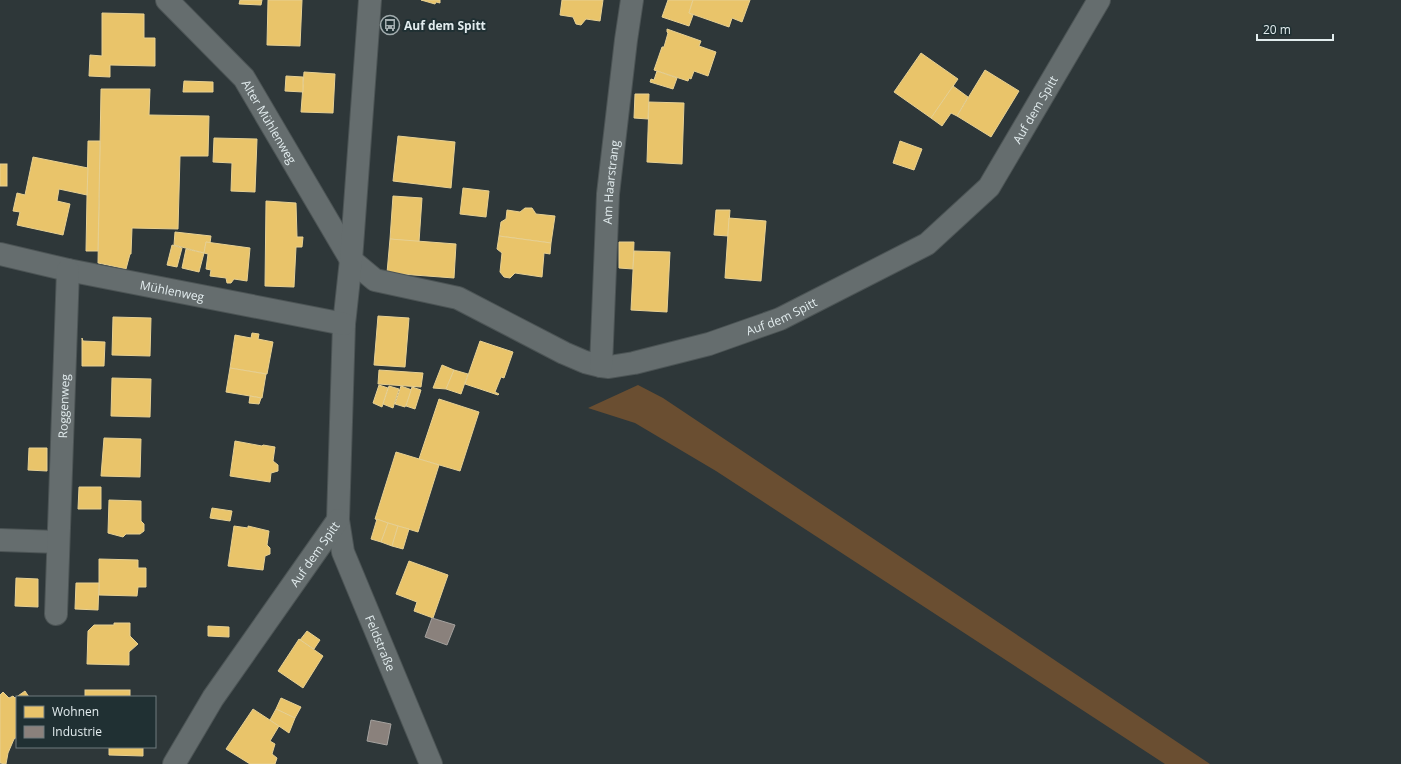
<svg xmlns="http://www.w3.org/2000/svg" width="1401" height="764" font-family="'Open Sans',sans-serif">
<rect width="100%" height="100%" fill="#2e3739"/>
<!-- green -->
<path fill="#6a4e31" d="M638,385L663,398L1210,764H1165L716,471L635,423L588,408Z"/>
<!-- homes -->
<g fill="#e9c46a" stroke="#e7d092">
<path d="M240,0H262L261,5L239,4Z"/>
<path d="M268,0H302L300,46L267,45Z"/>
<path d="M421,0H440V3L436,2L435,4Z"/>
<path d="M562,0H603L600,21L586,19L581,25L576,24L573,17L560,15Z"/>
<path d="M668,0H693L689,13L693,15L689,26L662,17Z"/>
<path d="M693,0H750L742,22L732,18L729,27L689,13Z"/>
<path d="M102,13L144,14V38H155V66L110,65V77L89,76L90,55L102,56Z"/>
<path d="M667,29L701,41L699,46L716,52L708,76L694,71L691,79L689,78L688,81L654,70L662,47H664L668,33L667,32Z"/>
<path d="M921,53L958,79L931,118L894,92Z"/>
<path d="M985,70L1019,91L991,137L957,116Z"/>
<path d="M657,71L677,78L673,89L650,82L651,79L654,80Z"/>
<path d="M304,72L335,74L333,113L301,112Z"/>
<path d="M286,76L303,77V92L285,91Z"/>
<path d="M184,81L213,82V92H183Z"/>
<path d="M953,86L968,97L957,116L951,113L942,126L931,118Z"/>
<path d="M101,89H150L149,115L209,116L208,156H180L178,229L132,228L131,254H130L126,269L98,263Z"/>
<path d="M635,94H649L648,119L634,118Z"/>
<path d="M649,102L684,103L682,164L647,162Z"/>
<path d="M398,136L455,142L451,188L393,181Z"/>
<path d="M214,138L257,139L255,192L231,191L232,163L213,162Z"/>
<path d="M88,141H100L98,251H86Z"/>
<path d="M900,141L922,149L914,170L893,163Z"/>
<path d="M33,157L88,168L87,195L59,189L57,201L70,204L63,235L17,225L20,212L13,211L17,193L25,195Z"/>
<rect x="0" y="164" width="7" height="22"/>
<path d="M463,188L489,191L486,217L460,214Z"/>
<path d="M393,196L422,198L419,242L390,239Z"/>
<path d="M266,201L296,203L297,237H303L302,247H296L294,287L265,286Z"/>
<path d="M525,208H532L536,214L555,216L551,243L499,236L501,222L506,219L507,210L520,212Z"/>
<path d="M716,210H730L728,236L714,235Z"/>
<path d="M729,218L766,221L761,281L725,278Z"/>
<path d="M175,232L211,236L210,243L206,242L204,253L174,245Z"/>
<path d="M499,236L551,243L550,254L544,253L542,277L515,273L510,278L504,277L500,272L502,253L497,249Z"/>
<path d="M390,239L456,244L454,278L387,273Z"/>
<path d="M206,242L250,248L247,281L234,279L231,283H227L226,278L210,276L211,270L206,269L208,254L204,253Z"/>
<path d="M619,242H634L633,269L619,268Z"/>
<path d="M172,245L182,248L177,267L167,265Z"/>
<path d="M186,249L204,253L199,272L182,268Z"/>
<path d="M634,251L670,252L667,312L631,310Z"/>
<path d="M378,316L409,318L405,367L374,365Z"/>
<path d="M113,317L151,318L150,356L112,355Z"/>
<path d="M252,333L259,334L258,339L273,342L267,374L230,368L235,335L251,338Z"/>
<path d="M82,338L83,341L105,342L104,366H82Z"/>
<path d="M480,341L513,352L504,378L501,377L495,392L499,394L498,395L465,384Z"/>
<path d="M442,365L454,370L446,389L433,388Z"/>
<path d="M230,368L266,374L262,398L226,392Z"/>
<path d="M379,370L423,373L421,387L378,384Z"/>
<path d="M454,370L468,374L461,394L446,389Z"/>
<path d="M112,378L151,379L150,417L111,416Z"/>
<path d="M379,385L388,388L382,407L373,403Z"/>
<path d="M389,386L399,389L393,408L383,404Z"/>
<path d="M401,386L412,390L405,407L395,404Z"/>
<path d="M412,387L421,390L415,409L406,406Z"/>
<path d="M250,396L261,398L259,404L249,403Z"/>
<path d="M439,399L479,412L460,471L419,459Z"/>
<path d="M104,438L141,439L140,477L101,476Z"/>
<path d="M235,441L262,446L263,445L275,447L273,461L278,465V471L271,473L270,482L230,476Z"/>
<path d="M29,448H47V471L28,470Z"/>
<path d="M396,452L439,465L418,532L375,519Z"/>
<path d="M79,487H101V509H78Z"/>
<path d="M109,500L141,501V521L144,524V531L140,534H126L123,537L108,533Z"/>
<path d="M212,508L232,511L230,521L210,518Z"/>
<path d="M377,519L388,523L381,542L371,539Z"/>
<path d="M388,523L398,526L392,546L381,542Z"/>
<path d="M234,526L248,528V526L269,531L267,545L270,548V554L265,556L263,570L228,566Z"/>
<path d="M398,526L409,529L403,549L392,546Z"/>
<path d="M99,559L138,560V568H146V587H138L137,596L99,595Z"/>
<path d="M409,561L448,575L433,618L414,611L417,602L396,594Z"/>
<path d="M16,578L38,579V607L15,606Z"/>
<path d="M76,583H99L98,610L75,609Z"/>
<path d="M114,623H130V636L138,644L129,652V665L87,664L88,631L94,625H114Z"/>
<path d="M208,626L229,627V637L208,636Z"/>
<path d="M307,631L320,640L314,649L300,640Z"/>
<path d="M299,639L323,656L303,688L278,671Z"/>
<rect x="85" y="690" width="45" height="7"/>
<path d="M25,691L29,697H17V737L14,739L8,753L6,764L0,763V695L3,692L9,698L13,696L15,698Z"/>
<path d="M281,698L301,707L295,718L276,709Z"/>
<path d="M253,709L279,726L270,741L275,744L272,754L277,758L275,764H250L226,749Z"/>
<path d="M276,709L295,718L289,733L270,720Z"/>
<path d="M109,747H143V756L109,755Z"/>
</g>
<!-- industry -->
<g fill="#8a817c" stroke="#a4a19e">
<path d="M432,618L455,625L447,645L425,637Z"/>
<path d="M371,720L391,724L387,745L367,741Z"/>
</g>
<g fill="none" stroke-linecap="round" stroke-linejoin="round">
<defs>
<g id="minor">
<path id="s1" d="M167,0L244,78L351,260L375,280L458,298L564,353L585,362L601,366L609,367L634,363L709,344L780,319L927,244L989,187L1099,0"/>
<path id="s2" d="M370,0L351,260L344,324L338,520L343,552L431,764"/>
<path id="s3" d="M0,254L68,270L344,324"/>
<path id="s4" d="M601,366L608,194L626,40L632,0"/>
<path d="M0,540L58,542"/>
<path id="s5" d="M56,614L68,270"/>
<path id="s6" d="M174,764L213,698L338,520"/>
</g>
</defs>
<!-- minor casing -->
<use href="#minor" stroke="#4c5455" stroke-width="24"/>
<!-- minor -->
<use href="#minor" stroke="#656d6e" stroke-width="22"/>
</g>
<!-- icons -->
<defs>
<symbol id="bus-ring" viewBox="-11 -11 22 22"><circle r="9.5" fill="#203033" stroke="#a3adaf" stroke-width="1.5"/><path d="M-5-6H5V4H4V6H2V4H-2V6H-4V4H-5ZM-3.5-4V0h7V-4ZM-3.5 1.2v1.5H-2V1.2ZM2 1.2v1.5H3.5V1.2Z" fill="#a3adaf"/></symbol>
</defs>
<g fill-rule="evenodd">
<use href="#bus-ring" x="379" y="14" width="22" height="22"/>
</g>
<g text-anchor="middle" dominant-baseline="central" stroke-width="4" stroke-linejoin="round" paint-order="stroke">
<!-- poi labels -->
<g font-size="12" font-weight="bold" fill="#e2ecee" stroke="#203033" text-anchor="start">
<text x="404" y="25">Auf dem Spitt</text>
</g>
<!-- street labels -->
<g font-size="12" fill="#e2ecee" stroke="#203033">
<text stroke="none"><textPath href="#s1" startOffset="1121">Auf dem Spitt</textPath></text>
<text stroke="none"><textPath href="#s1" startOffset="160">Alter Mühlenweg</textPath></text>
<text stroke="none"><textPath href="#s4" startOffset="184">Am Haarstrang</textPath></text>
<text stroke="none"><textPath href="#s3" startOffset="176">Mühlenweg</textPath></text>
<text stroke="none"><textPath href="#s1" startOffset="784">Auf dem Spitt</textPath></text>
<text stroke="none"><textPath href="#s5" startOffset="208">Roggenweg</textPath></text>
<text stroke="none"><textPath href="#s6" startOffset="253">Auf dem Spitt</textPath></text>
<text stroke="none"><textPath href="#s2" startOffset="652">Feldstraße</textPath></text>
</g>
</g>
<!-- legend -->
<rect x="16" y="696" width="140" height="52" fill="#203033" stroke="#6e7b7e"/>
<rect x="24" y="706" width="20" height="12" fill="#e9c46a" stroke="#6e7b7e"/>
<text x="52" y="716" font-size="12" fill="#e2ecee">Wohnen</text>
<rect x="24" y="726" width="20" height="12" fill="#8a817c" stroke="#6e7b7e"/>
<text x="52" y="736" font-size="12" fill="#e2ecee">Industrie</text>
<!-- scale -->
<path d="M1257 34v6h76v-6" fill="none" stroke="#e2ecee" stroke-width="2"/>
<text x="1263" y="34" font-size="12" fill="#e2ecee" stroke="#203033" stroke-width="3" paint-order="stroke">20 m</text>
</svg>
